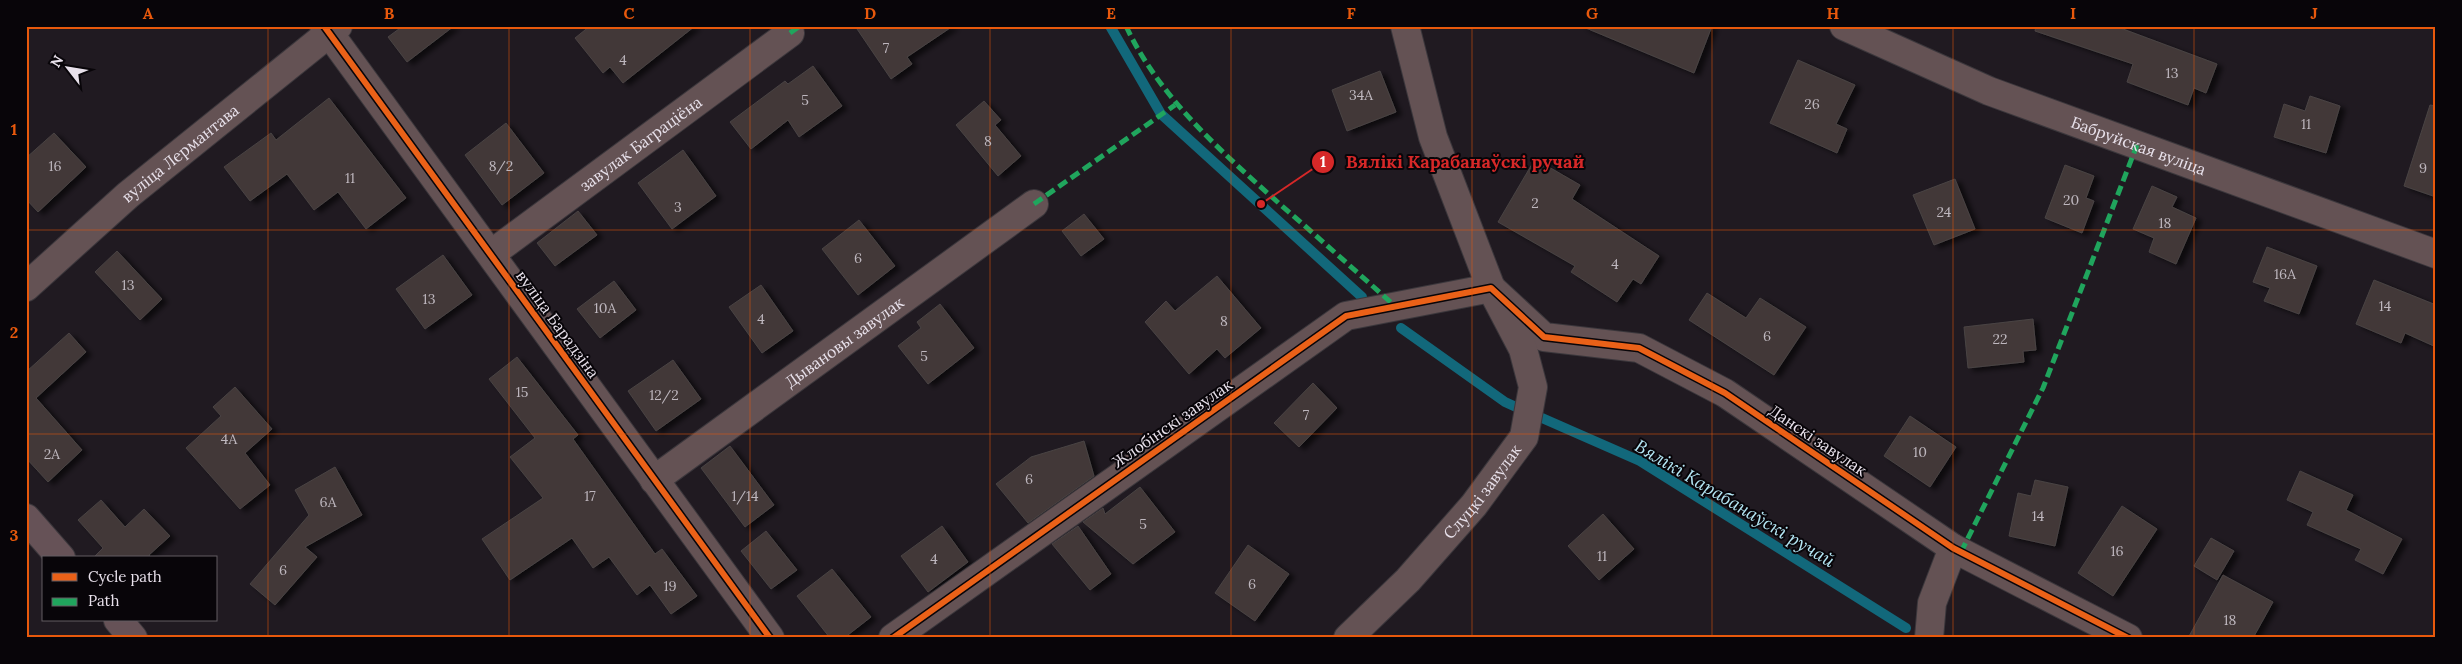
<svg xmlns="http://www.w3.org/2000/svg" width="2462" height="664" font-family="Lora,serif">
<defs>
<filter id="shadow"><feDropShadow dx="5.5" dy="3" stdDeviation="2.5" flood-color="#0009"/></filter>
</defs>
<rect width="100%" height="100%" fill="#201a21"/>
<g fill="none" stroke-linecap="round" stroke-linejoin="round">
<!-- stream -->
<g stroke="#12687b" stroke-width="10">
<path d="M1110,26L1161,114L1362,297"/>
<path d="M1401,328L1505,402L1516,407"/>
<path d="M1542,418L1640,461L1906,628"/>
</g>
</g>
<!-- building -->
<g fill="#423937" stroke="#494344" filter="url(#shadow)">
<path d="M403,26H454L407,62L388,37Z"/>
<path d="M590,26H695L623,83L610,67L603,73L575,38Z"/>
<path d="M855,26H953L907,57L912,64L891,79Z"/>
<path d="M1581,26H1712L1694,73Z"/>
<path d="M2036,26H2115L2217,64L2206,93L2194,88L2188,105L2127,82L2133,64L2035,31Z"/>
<path d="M1798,60L1855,85L1836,124L1847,129L1837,153L1770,123Z"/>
<path d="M813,66L842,106L799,137L788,120L751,149L730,122L785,81L788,84Z"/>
<path d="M1380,71L1396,112L1347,131L1332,90Z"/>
<path d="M2310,96L2340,106L2326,153L2274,137L2284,104L2305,111Z"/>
<path d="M329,98L406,198L366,229L338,192L314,210L287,174L250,201L224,167L271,133L276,140Z"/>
<path d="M984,101L1001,120L995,125L1021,156L998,176L956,125Z"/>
<path d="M2430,105L2436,106V197L2404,186Z"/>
<path d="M506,123L544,173L502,205L465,155Z"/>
<path d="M54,133L86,167L38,212L26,199V158Z"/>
<path d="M683,150L716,196L672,229L638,183Z"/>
<path d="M1535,159L1580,185L1572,199L1659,256L1641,284L1633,279L1617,302L1571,272L1575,266L1498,222Z"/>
<path d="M2065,165L2094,176L2086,198L2094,201L2082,233L2045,218Z"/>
<path d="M1955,179L1975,229L1934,245L1913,195Z"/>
<path d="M2152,186L2177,197L2172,207L2196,218L2176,264L2149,252L2154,238L2133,229Z"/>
<path d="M578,211L597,235L555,266L537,243Z"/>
<path d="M1084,214L1104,239L1081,256L1062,231Z"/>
<path d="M859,220L895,266L858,295L822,249Z"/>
<path d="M2267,247L2317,266L2299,314L2264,301L2270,288L2253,282Z"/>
<path d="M117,251L162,299L140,320L95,272Z"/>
<path d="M443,255L472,295L425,329L396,289Z"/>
<path d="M1217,276L1261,328L1225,358L1217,349L1189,374L1145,322L1166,301L1175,311Z"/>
<path d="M2374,280L2436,305V347L2405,333L2401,343L2356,324Z"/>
<path d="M614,281L636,310L600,338L577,309Z"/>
<path d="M761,285L793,331L762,353L729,307Z"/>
<path d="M1707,293L1746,318L1760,298L1806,327L1774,375L1689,320Z"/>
<path d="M940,304L974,348L928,384L898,346L921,328L917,322Z"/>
<path d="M2033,319L2036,350L2023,351L2024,362L1968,368L1964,327Z"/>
<path d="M69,333L86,352L36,398L82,450L48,482L26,458V372Z"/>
<path d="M517,357L578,435L573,439L655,554L662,549L697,596L671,614L650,585L637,595L609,557L593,568L572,538L510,580L482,539L543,498L510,457L535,438L489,379Z"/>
<path d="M673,360L701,399L656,431L628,391Z"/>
<path d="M1313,383L1337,408L1299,447L1274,423Z"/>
<path d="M235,387L272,429L245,453L270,485L240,509L186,448L221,416L213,407Z"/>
<path d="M1910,416L1956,447L1930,487L1884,456Z"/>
<path d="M1084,441L1094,476L1028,523L996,484L1031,457Z"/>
<path d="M730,446L774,505L745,527L701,468Z"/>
<path d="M335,467L362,515L305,547L317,557L275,605L250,584L309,515L295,490Z"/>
<path d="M2300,471L2353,495L2346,510L2402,539L2383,574L2355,560L2361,549L2307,525L2313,512L2287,500Z"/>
<path d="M2035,480L2068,487L2055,546L2009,536L2018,493L2031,496Z"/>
<path d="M1140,487L1175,532L1133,564L1083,522L1103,508L1105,514Z"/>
<path d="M101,500L125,527L144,509L170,536L149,555L151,558H93L103,548L78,520Z"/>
<path d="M2122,506L2157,529L2113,596L2078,573Z"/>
<path d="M1603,514L1634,549L1599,580L1568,546Z"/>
<path d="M942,526L968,562L928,592L901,556Z"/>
<path d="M1078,526L1111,574L1090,590L1052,544Z"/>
<path d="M766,531L797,570L771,589L741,551Z"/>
<path d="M2211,538L2234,551L2217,580L2194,566Z"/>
<path d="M1248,545L1289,574L1255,621L1215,593Z"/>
<path d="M832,569L871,617L844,638H830L797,596Z"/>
<path d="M2223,575L2273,602L2253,638H2188Z"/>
</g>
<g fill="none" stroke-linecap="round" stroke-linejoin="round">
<defs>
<g id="minor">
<path d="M324,26L770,638"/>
<path id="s1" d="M1844,26L1989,91L2436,254"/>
<path id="s2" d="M491,254L790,33"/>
<path id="s3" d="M26,287L128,195L338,26"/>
<path d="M1491,288L1544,337L1639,348L1725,393L1953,548L2128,638"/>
<path id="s4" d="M654,480L1034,204"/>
<path d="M893,638L1346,316L1491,288"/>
<path id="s5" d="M1348,638L1408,580L1474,505L1524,437L1533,387L1523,349L1491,288L1433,137L1405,26"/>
<path d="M1929,638L1932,603L1953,548"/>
</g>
<g id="major">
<path d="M26,518L61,558"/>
<path d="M118,620L133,638"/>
</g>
</defs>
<!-- minor casing -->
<use href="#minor" stroke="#3b373c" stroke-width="30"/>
<!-- major casing -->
<use href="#major" stroke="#3b373c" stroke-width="30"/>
<!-- minor -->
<use href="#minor" stroke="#645254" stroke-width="28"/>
<!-- major -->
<use href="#major" stroke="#665257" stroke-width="28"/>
<!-- quiet -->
<g stroke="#20a55d" stroke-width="5" stroke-dasharray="10 5" stroke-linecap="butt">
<path d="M1126,26C1160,99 1223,153 1282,206C1320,239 1358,273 1396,307"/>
<path d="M790,33L800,26"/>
<path d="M1034,204L1175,105"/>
<path d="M1961,552L2043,388L2137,145"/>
</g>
<defs>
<g id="cycleway">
<path d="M324,26L770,638"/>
<path d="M893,638L1346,316L1491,288L1544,337L1639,348L1725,393L1953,548L2128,638"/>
</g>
</defs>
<!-- cycleway casing -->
<use href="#cycleway" stroke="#080509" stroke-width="9"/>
<!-- cycleway -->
<use href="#cycleway" stroke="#ea6118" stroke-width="6"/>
</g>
<!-- grid -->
<path fill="none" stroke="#e8590c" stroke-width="1" stroke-opacity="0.55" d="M268,26V638M509,26V638M750,26V638M990,26V638M1231,26V638M1472,26V638M1712,26V638M1953,26V638M2194,26V638M26,230H2436M26,434H2436"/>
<g text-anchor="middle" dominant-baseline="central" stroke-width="4" stroke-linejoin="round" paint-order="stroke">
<!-- number labels -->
<g font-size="14" fill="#beb7be">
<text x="886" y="48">7</text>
<text x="623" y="60">4</text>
<text x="2172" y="73">13</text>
<text x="1361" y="95">34А</text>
<text x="805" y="100">5</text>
<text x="1812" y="104">26</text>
<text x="2306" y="124">11</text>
<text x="988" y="141">8</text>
<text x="55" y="166">16</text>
<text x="501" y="166">8/2</text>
<text x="2423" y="168">9</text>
<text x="350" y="178">11</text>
<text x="2071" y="200">20</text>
<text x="1535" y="203">2</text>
<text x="678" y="207">3</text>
<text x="1944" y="212">24</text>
<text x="2165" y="223">18</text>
<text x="858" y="258">6</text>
<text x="1615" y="264">4</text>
<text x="2285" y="274">16А</text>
<text x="128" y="285">13</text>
<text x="429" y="299">13</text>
<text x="2385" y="306">14</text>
<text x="605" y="308">10А</text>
<text x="761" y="319">4</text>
<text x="1224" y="321">8</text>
<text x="1767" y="336">6</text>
<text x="2000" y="339">22</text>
<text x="924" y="356">5</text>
<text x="522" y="392">15</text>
<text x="664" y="395">12/2</text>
<text x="1306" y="415">7</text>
<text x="229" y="439">4А</text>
<text x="1920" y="452">10</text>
<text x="52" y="454">2А</text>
<text x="1029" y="479">6</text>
<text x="590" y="496">17</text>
<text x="745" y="496">1/14</text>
<text x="328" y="502">6А</text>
<text x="2038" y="516">14</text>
<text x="1143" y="524">5</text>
<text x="2117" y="551">16</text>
<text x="1602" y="556">11</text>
<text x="934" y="559">4</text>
<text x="283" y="570">6</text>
<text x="1252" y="584">6</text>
<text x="670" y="586">19</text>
<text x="2230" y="620">18</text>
</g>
<!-- street labels -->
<g font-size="16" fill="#e8e1eb" stroke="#080509">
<text stroke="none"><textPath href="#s2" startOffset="186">завулак Баграціёна</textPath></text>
<text stroke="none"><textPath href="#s1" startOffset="318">Бабруйская вуліца</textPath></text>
<text stroke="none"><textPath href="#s3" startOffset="204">вуліца Лермантава</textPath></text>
<text transform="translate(558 324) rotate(54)">вуліца Барадзіна</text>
<text stroke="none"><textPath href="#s4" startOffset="235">Дывановы завулак</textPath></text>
<text transform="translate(1172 423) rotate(-35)">Жлобінскі завулак</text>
<text transform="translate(1818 440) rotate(34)">Данскі завулак</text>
<text stroke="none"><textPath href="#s5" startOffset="199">Слуцкі завулак</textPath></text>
</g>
<!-- water labels -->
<g font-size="18" font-style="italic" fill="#b5e7f5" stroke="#080509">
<text transform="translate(1735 503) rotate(31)">Вялікі Карабанаўскі ручай</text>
</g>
</g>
<!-- callouts -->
<path fill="none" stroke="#d62828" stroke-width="2" d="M1261 204L1323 162"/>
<g fill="#d62828" stroke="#080509" stroke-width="2">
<circle cx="1261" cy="204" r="5"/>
<circle cx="1323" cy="162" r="12"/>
</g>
<g font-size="15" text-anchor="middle" font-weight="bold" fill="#fff">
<text x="1323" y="167">1</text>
</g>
<g font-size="18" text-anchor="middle" font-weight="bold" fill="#d62828" stroke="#080509" stroke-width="4" stroke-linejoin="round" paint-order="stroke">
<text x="1465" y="168">Вялікі Карабанаўскі ручай</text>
</g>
<!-- border -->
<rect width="2462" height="664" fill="none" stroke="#080509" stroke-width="55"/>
<!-- legend -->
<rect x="42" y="556" width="175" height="65" fill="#080509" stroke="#625d63"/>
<rect x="52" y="573" width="25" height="8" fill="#ea6118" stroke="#625d63"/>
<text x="88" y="582" font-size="15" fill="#e8e1eb">Cycle path</text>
<rect x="52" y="598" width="25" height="8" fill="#20a55d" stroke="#625d63"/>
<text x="88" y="606" font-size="15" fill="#e8e1eb">Path</text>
<!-- north arrow -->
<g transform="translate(68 68) rotate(301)" stroke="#080509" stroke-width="4" paint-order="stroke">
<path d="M0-4L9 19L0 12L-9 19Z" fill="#e8e1eb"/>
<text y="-8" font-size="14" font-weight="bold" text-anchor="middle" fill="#e8e1eb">N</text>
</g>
<rect x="28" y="28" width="2406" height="608" fill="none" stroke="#e8590c" stroke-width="2"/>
<g font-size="16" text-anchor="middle" font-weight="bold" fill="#e8590c">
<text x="148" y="19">A</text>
<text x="389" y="19">B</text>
<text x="629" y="19">C</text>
<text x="870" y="19">D</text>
<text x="1111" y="19">E</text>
<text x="1351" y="19">F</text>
<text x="1592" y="19">G</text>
<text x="1833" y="19">H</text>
<text x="2073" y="19">I</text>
<text x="2314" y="19">J</text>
<text x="14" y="135">1</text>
<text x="14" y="338">2</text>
<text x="14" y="541">3</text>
</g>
</svg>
